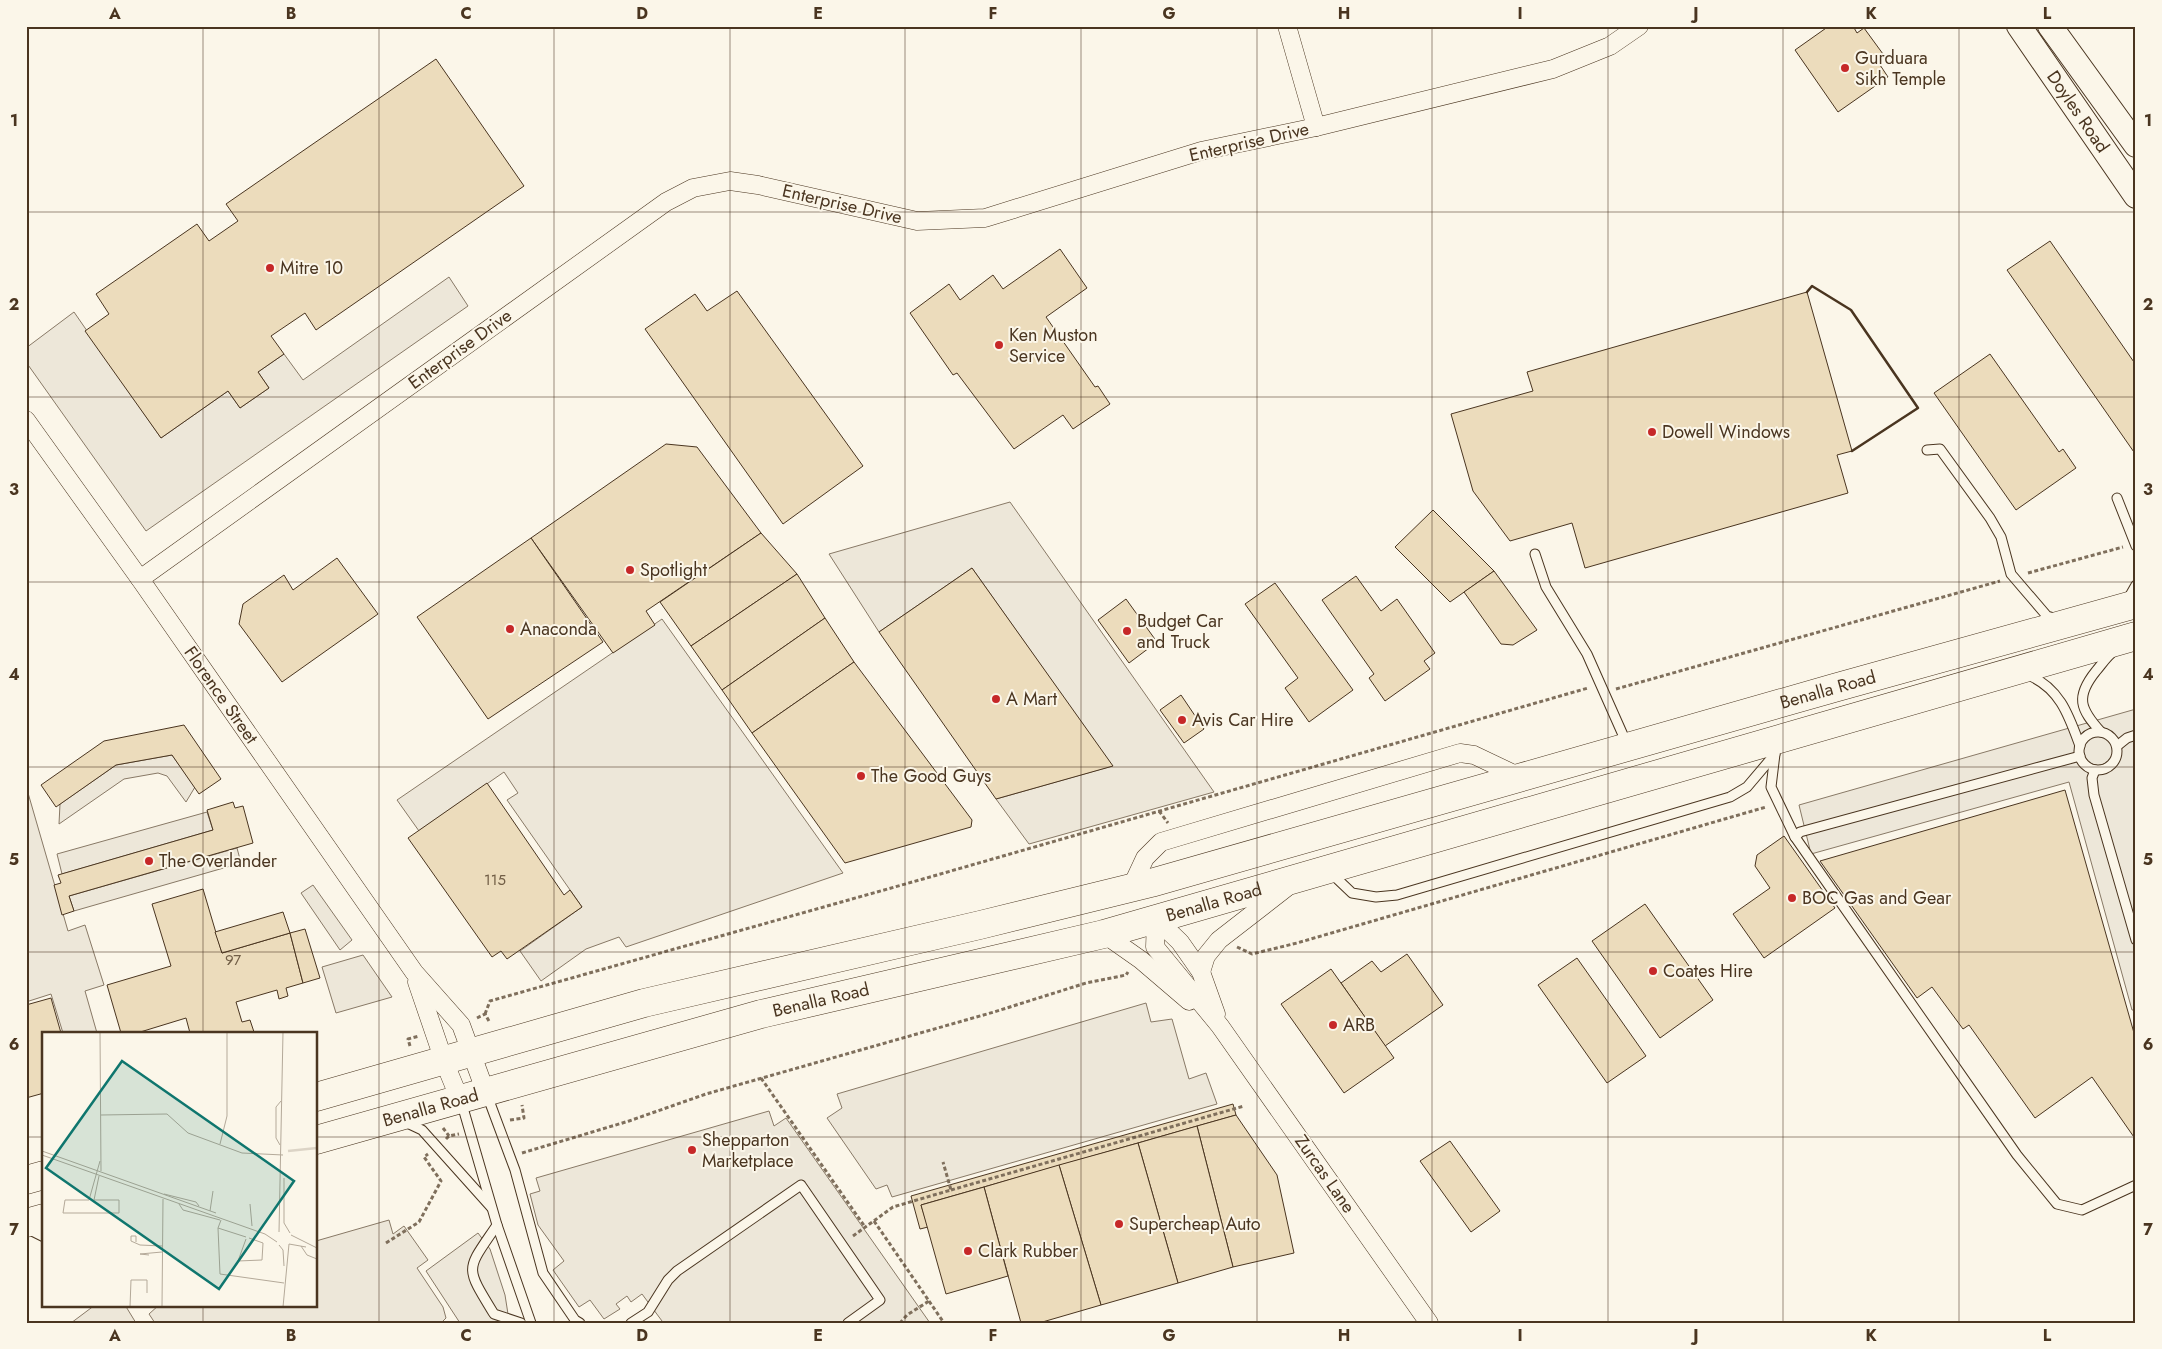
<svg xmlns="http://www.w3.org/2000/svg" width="2162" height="1349" font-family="Jost,sans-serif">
<rect width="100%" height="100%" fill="#fbf6e9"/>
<!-- parking -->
<g fill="#ede7d9" stroke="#887966">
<path d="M449,277L468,306L146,531L26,362V348L74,312L161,438L228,391L240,408L269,388L258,372L284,354L303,380Z"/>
<path d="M1010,502L1214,792L1029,844L996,799L1112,766L972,568L879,632L829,554Z"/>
<path d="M662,619L843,873L626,947L619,937L586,949L541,981L520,951L582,907L507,800L518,793L504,772L419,831L397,800Z"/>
<path d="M2136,709V1010H2132L2069,782L1811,854L1799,805Z"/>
<path d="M172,755L195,787L186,802L167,776L158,773L124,779L59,824L60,804L116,765Z"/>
<path d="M26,786L68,931L85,925L104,985L85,991L97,1033H63L51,994L26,1002Z"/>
<path d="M207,812L213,830L62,874L57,854Z"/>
<path d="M237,848L241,863L74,911L69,896Z"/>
<path d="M313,885L352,940L340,950L301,893Z"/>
<path d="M363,955L392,997L336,1013L322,967Z"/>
<path d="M1146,1003L1151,1022L1172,1019L1189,1079L1206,1073L1217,1104L892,1197L887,1185L876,1189L827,1118L842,1108L837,1094Z"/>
<path d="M769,1111L774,1126L786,1118L930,1323H661L662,1321L642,1294L631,1302L627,1296L616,1304L620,1309L604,1319L590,1300L579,1307L553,1270L564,1261L538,1225L530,1194L540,1191L536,1178Z"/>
<path d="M389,1220L393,1234L404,1226L428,1260L417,1268L443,1307L446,1318L441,1323H155L149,1314L159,1305H316V1241Z"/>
<path d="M478,1233L490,1249L505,1295L508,1314L498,1323H460L426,1271Z"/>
<path d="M95,1305H125L136,1323H71Z"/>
</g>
<!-- building -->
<g fill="#ecdcbc" stroke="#4a3520">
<path d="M1829,26H1853L1857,33L1864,28L1883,54L1876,59L1888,77L1838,112L1795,50Z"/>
<path d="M436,59L524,186L316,330L305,313L271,336L284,354L258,372L269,388L240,408L228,391L161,438L85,331L109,314L96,294L197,224L209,241L238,221L226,204Z"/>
<path d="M2050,241L2136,365V455L2007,270Z"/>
<path d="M1060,249L1087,288L1046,317L1095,387L1098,386L1110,404L1073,429L1063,415L1014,449L957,373L953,375L910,313L949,284L960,300L993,275L1003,289Z"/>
<path d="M737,291L863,466L783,524L645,329L695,294L707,311Z"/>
<path d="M1807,292L1852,451L1837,455L1848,493L1585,568L1572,523L1510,541L1473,491L1451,414L1533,391L1527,372Z"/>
<path d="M1990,354L2059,452L2063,449L2076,468L2016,510L1934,393Z"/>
<path d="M666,444L697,447L761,533L646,611L655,625L613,653L531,538Z"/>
<path d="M1433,510L1494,571L1450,602L1395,547Z"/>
<path d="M761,533L797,574L691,646L660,602Z"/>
<path d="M531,538L603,642L488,719L417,617Z"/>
<path d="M337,558L378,614L282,682L239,624L243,604L284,575L293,590Z"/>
<path d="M972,568L1113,766L996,799L879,632Z"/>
<path d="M1494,571L1537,630L1513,645L1501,644L1464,592Z"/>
<path d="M797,574L825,618L722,690L691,646Z"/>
<path d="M1356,576L1381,611L1397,599L1435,653L1424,661L1430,669L1385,701L1369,678L1374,674L1322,600Z"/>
<path d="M1275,583L1353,690L1309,722L1285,688L1298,678L1245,604Z"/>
<path d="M1126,599L1157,642L1129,663L1098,620Z"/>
<path d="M825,618L854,662L752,733L722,690Z"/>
<path d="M854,662L972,820L971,827L845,863L752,733Z"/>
<path d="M1181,695L1204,729L1184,743L1160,710Z"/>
<path d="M184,725L221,779L199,794L172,755L116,765L56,807L41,785L104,741Z"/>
<path d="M487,783L564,895L570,890L582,907L507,959L501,951L492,957L408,838Z"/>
<path d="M2065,790L2136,1040V1140L2092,1077L2035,1118L1969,1025L1963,1029L1932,987L1917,998L1820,861Z"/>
<path d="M233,802L235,808L243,806L253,843L69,896L74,911L62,915L54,885L61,883L58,875L213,830L207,810Z"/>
<path d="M1784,836L1835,908L1764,958L1733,914L1770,888L1755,866L1757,855Z"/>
<path d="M203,889L222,953L290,933L303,983L286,988L288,996L279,999L277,990L236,1002L242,1022L250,1020L254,1032L250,1033H190L186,1018L137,1033H121L107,985L171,966L152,904Z"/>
<path d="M1645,904L1713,1000L1660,1038L1592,941Z"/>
<path d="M283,912L290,933L222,953L215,932Z"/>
<path d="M305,929L320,978L303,983L290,933Z"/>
<path d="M1407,954L1443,1005L1385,1046L1341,983L1372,961L1381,972Z"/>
<path d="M1577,958L1646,1056L1607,1083L1538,985Z"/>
<path d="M1331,969L1394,1058L1344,1093L1281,1004Z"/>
<path d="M51,998L61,1033H44V1093L26,1098V1005Z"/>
<path d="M1233,1104L1236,1115L921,1205L928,1227L920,1229L911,1196Z"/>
<path d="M1236,1115L1277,1175L1294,1253L1233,1267L1197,1126Z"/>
<path d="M1197,1126L1233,1267L1178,1283L1138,1143Z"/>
<path d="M1450,1141L1500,1211L1471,1232L1420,1161Z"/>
<path d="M1138,1143L1178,1283L1101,1305L1059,1165Z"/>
<path d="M1059,1165L1101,1305L1039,1323H1021L984,1187Z"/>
<path d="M984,1187L1008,1276L946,1294L921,1205Z"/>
</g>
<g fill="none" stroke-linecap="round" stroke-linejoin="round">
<defs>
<g id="lane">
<path d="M1927,450L1940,449L1990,518L2001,537L2011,574L2047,616L2057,619"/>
<path d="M2117,498L2136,546"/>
<path d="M1535,554L1546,587L1587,654L1627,744"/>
<path d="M2128,599L2136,585"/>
<path d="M2028,675C2060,688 2069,716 2080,746"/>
<path d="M2101,732C2080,709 2075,697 2096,671C2102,664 2107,656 2114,651"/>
<circle cx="2098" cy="751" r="19"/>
<path d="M2117,746L2127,738L2136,735"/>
<path d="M1775,754L1771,787L1795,837L2017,1155L2057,1204L2082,1210L2136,1185"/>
<path d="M2095,770L2092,778L2094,795L2136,940"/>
<path d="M1795,837L1800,832L2080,756"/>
<path d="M1331,873L1352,893L1376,897L1397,895L1730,797L1747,787L1775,754"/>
<path d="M487,1095L515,1170L543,1273L575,1320L580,1323"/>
<path d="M461,1101L497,1225L531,1323"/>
<path d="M405,1122L422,1130L491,1207"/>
<path d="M497,1225C466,1271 464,1265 494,1314L521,1323"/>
<path d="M28,1229L44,1237"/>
<path d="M631,1323L648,1312L668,1280L677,1271L801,1185L880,1300L848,1323"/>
</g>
<g id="street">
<path d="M1287,26L1316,127"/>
<path d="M26,420L140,579L414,972L461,1025L486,1093"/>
<path d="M140,579L666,202L693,188L730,181L758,185L917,221L985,218L1201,151L1316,127L1553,69L1610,46L1639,26"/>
<path d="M1131,888L1145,858L1161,842L1460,753L1474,755L1520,777"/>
<path d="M1156,919L1155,947L1220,1026L1429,1323"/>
<path d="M1156,919L1180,942L1201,972L1216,1014"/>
<path d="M1104,934L1141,960L1189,1001"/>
<path d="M1201,972L1206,956L1219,940L1286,888"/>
<path d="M417,982L444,1061L460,1100"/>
</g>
<g id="secondary">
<path id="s1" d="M2019,26L2136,196"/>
<path d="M2050,26L2136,145"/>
</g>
<g id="highway">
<path id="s2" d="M316,1097L644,1003L980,925L1151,883L1834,688L2136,604"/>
<path id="s3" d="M316,1140L761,1014L1104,934L2136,636"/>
<path d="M26,1180L44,1175"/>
<path d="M26,1223L44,1218"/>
</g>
</defs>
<!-- lane casing -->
<use href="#lane" stroke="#4a3520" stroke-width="11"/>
<!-- street casing -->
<use href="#street" stroke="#4a3520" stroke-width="19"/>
<!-- secondary casing -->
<use href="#secondary" stroke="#4a3520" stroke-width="26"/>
<!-- highway casing -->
<use href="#highway" stroke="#4a3520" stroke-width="29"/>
<!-- path -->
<g stroke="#7f6f5c" stroke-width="3" stroke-dasharray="4 2.5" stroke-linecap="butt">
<path d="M2028,573L2123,547"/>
<path d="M1616,689L2000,581"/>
<path d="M1159,811L1168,823"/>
<path d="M1237,947L1252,954L1297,943L1766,807"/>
<path d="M485,1014L490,1001L923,879L1588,688"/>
<path d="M477,1018L485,1014L490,1023"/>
<path d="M410,1046L408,1039L419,1036"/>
<path d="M761,1078L865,1227"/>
<path d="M510,1120L524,1118L522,1105"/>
<path d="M443,1128L449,1136"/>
<path d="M446,1139L449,1136L459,1134"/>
<path d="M522,1153L629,1121L706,1094L994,1012L1086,983L1126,975L1128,972"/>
<path d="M951,1190L1244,1106"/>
<path d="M874,1221L929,1301L907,1315L900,1323"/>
<path d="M853,1236L893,1207L951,1190L943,1162"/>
<path d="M386,1243L419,1222L441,1181L424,1157L428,1154"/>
<path d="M929,1301L944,1323"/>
</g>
<!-- lane -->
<use href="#lane" stroke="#fbf6e9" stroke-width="9"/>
<!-- street -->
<use href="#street" stroke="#fbf6e9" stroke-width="18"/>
<!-- secondary -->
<use href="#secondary" stroke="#fbf6e9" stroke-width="24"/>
<!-- highway -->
<use href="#highway" stroke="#fbf6e9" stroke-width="28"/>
<!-- wall -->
<path stroke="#4a3520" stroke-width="2.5" d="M1807,292L1812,286L1851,310L1918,408L1852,451"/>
</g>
<!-- grid -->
<path fill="none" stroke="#4a3520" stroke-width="1" stroke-opacity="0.55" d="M203,26V1033M379,26V1323M554,26V1323M730,26V1323M905,26V1323M1081,26V1323M1257,26V1323M1432,26V1323M1608,26V1323M1783,26V1323M1959,26V1323M26,212H2136M26,397H2136M26,582H2136M26,767H2136M26,952H2136M26,1137H44M316,1137H2136M203,1305V1323"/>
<!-- markers -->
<g fill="#c62828" stroke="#fbf6e9" stroke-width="2">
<circle cx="1845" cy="68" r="5"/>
<circle cx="270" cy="268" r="5"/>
<circle cx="999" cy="345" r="5"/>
<circle cx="1652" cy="432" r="5"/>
<circle cx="630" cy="570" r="5"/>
<circle cx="510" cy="629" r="5"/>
<circle cx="1127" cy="631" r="5"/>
<circle cx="996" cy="699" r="5"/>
<circle cx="1182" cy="720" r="5"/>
<circle cx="861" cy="776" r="5"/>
<circle cx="149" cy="861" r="5"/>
<circle cx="1792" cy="898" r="5"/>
<circle cx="1653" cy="971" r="5"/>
<circle cx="1333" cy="1025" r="5"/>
<circle cx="692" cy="1150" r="5"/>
<circle cx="1119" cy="1224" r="5"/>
<circle cx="968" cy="1251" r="5"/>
</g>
<g text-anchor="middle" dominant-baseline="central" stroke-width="4" stroke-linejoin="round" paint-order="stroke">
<!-- number labels -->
<g font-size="15" fill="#725f47">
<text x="495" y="880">115</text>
<text x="233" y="960">97</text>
</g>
<!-- poi labels -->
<g font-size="18" fill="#4a3520" stroke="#fbf6e9" text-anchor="start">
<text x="1855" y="58">Gurduara<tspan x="1855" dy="21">Sikh Temple</tspan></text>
<text x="280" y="268">Mitre 10</text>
<text x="1009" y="335">Ken Muston<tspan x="1009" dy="21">Service</tspan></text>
<text x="1662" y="432">Dowell Windows</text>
<text x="640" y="570">Spotlight</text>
<text x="1137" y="621">Budget Car<tspan x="1137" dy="21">and Truck</tspan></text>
<text x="520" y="629">Anaconda</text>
<text x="1006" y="699">A Mart</text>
<text x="1192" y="720">Avis Car Hire</text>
<text x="871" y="776">The Good Guys</text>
<text x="159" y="861">The Overlander</text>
<text x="1802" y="898">BOC Gas and Gear</text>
<text x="1663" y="971">Coates Hire</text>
<text x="1343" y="1025">ARB</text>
<text x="702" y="1140">Shepparton<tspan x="702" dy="21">Marketplace</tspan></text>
<text x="1129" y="1224">Supercheap Auto</text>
<text x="978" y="1251">Clark Rubber</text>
</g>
<!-- street labels -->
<g font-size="18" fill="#4a3520" stroke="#fbf6e9">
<text stroke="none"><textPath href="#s1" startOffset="104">Doyles Road</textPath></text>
<text transform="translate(1249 142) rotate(-13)">Enterprise Drive</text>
<text transform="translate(842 204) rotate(13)">Enterprise Drive</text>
<text transform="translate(460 349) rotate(-36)">Enterprise Drive</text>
<text stroke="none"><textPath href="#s2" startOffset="1566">Benalla Road</textPath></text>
<text transform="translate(221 695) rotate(55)">Florence Street</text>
<text stroke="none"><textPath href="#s3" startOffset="929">Benalla Road</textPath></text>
<text stroke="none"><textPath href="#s3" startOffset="524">Benalla Road</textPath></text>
<text stroke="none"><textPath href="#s3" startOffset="119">Benalla Road</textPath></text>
<text transform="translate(1325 1174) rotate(55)">Zurcas Lane</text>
</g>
</g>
<!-- overview -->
<g transform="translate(42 1032)">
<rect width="275" height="275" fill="#fbf6e9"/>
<path fill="none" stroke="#dcd4c6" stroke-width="2.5" d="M246,119L275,116"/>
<path fill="none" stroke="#b4a999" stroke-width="1" d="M58,0L59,139M59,83L125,82L146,101L200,121L241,123M178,112L185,84V0M238,113L234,106V75L239,69M0,119L174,181M0,123L223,202L235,210M57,144L52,168H77V181H21L23,168H47L58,129M242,146V191L248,201M122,162L154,170L157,174M137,172L141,178L178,188M208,172L210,194M168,179L171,159M179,188L176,196L178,242L242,251M176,196L204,205M237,200L241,0M249,203L275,216M204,207L196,229L220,228L221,211L207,206M94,210V204H89V209L98,213L120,214M247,212L264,215M237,213L241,218L242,234M259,214L265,223L275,227M107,223L98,222L120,220M88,275L89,248H105V261M120,275L121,167M241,275L247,212"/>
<path fill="#0f766e" fill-opacity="0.15" stroke="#0f766e" stroke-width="2.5" d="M80,29L252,149L177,257L4,136Z"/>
<rect width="275" height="275" fill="none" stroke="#4a3520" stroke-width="2.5"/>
</g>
<!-- border -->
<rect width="2162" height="1349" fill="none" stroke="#fbf6e9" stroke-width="55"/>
<rect x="28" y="28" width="2106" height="1294" fill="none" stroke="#4a3520" stroke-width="2"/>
<g font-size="16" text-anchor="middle" font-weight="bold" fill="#4a3520">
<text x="115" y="19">A</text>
<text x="291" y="19">B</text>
<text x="466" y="19">C</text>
<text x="642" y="19">D</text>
<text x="818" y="19">E</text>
<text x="993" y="19">F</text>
<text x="1169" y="19">G</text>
<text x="1344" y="19">H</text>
<text x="1520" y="19">I</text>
<text x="1696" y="19">J</text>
<text x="1871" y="19">K</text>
<text x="2047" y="19">L</text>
<text x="14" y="126">1</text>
<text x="2148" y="126">1</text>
<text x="14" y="310">2</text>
<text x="2148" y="310">2</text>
<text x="14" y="495">3</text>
<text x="2148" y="495">3</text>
<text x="14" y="680">4</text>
<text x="2148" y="680">4</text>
<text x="14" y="865">5</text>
<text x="2148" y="865">5</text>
<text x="14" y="1050">6</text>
<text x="2148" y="1050">6</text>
<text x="14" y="1235">7</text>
<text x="2148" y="1235">7</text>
<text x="115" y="1341">A</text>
<text x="291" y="1341">B</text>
<text x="466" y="1341">C</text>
<text x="642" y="1341">D</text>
<text x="818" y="1341">E</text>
<text x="993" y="1341">F</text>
<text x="1169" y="1341">G</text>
<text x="1344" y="1341">H</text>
<text x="1520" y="1341">I</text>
<text x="1696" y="1341">J</text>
<text x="1871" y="1341">K</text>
<text x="2047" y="1341">L</text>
</g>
</svg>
